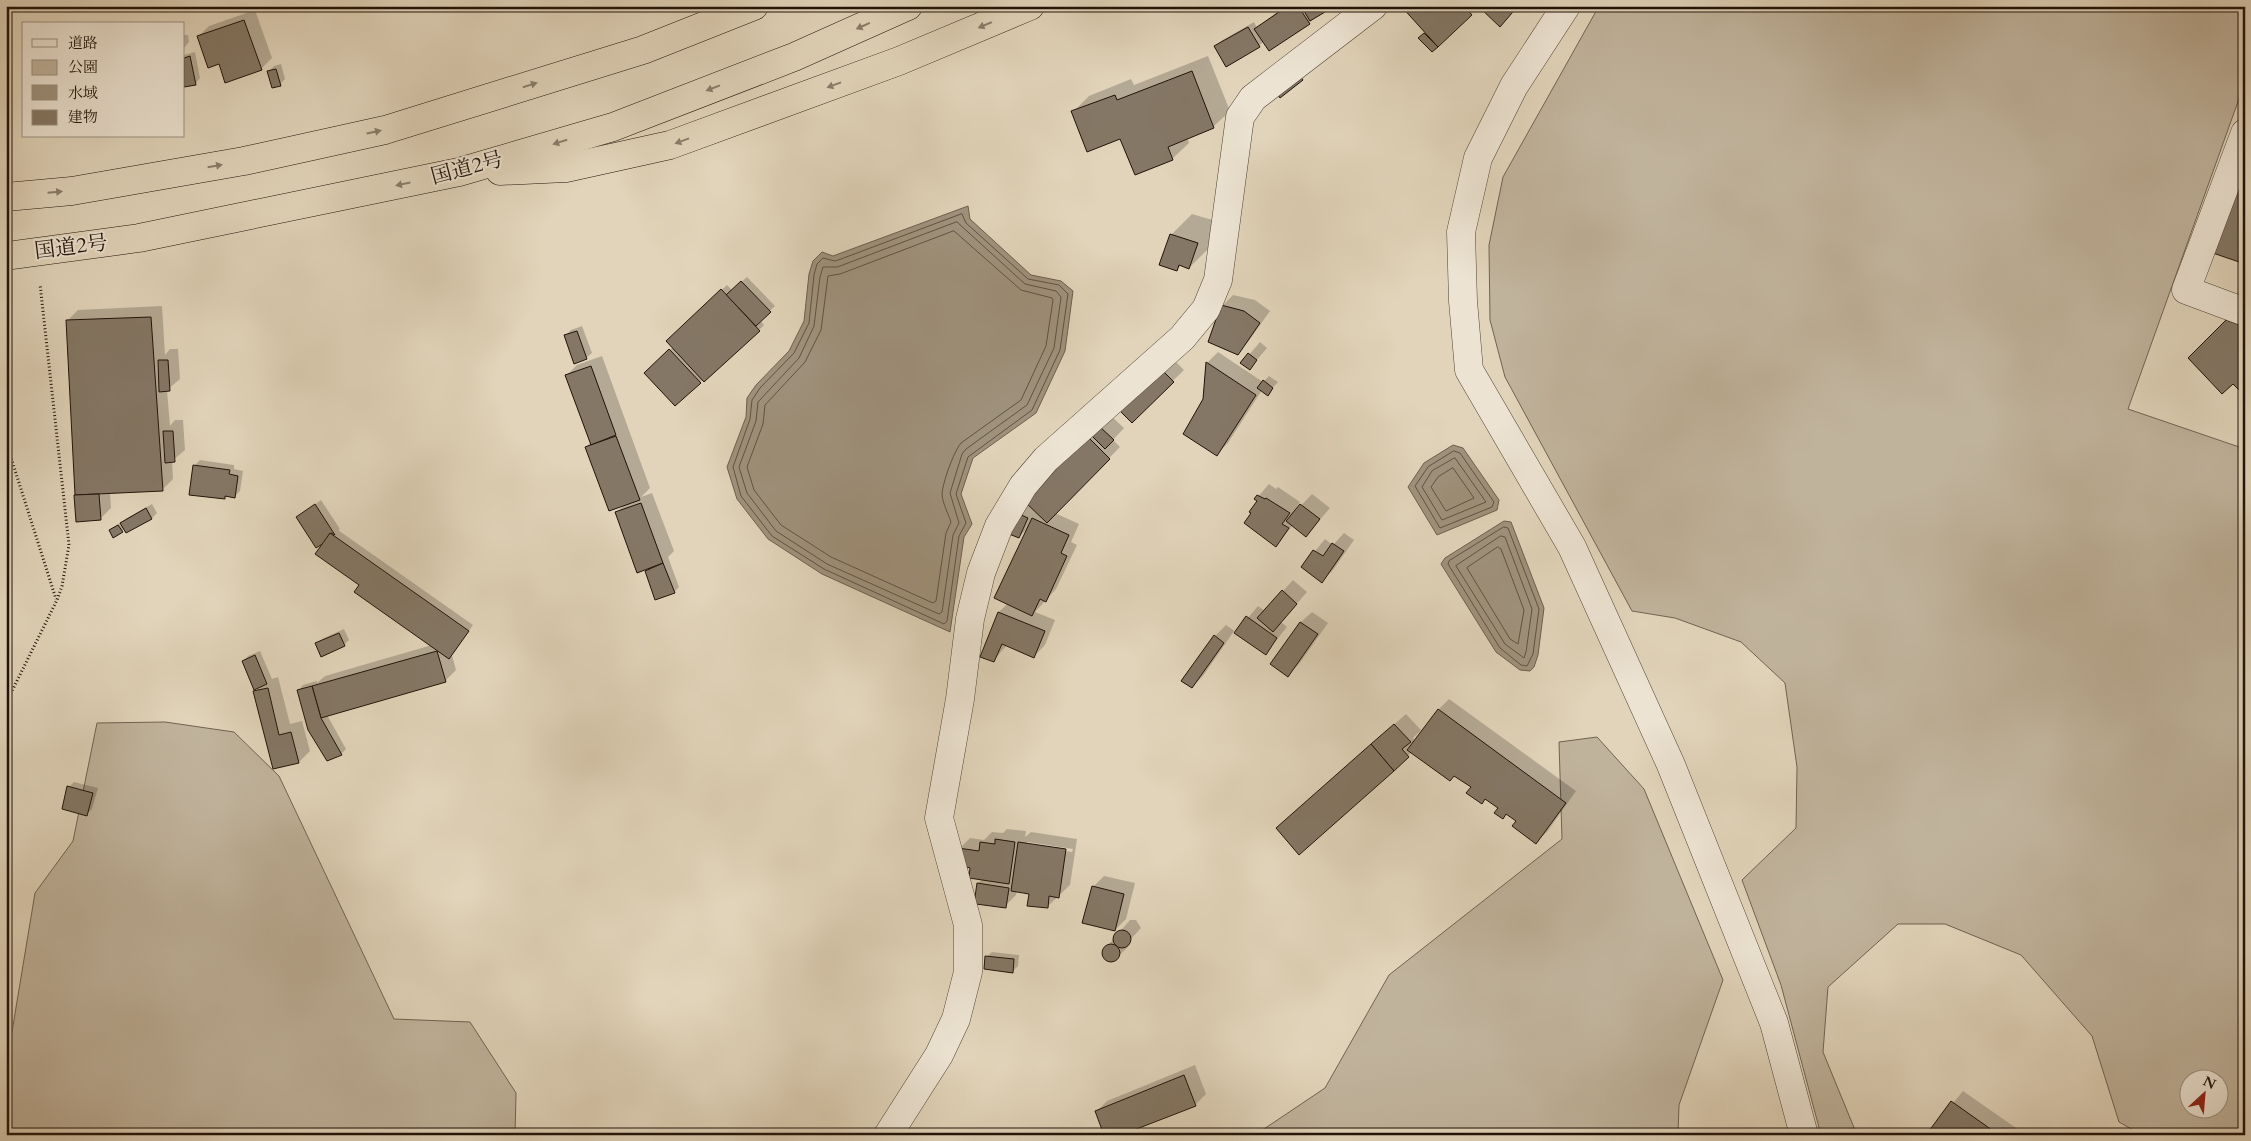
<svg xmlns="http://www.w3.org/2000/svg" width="2251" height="1141" font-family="Cardo,'Noto Serif JP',serif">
<rect width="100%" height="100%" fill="#e1d4ba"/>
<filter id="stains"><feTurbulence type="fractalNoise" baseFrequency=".004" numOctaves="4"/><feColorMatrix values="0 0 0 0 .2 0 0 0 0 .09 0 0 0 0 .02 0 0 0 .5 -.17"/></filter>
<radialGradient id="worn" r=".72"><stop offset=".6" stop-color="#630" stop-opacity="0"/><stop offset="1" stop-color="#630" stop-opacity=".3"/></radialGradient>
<!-- green -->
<g fill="#c0b39c" stroke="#706352" fill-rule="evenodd">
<path d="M1599,6H2245V82L2128,409L2245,449V1135H2142L2119,1122L2092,1036L2021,955L1945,924H1898L1828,987L1823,1052L1857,1135H1821L1781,985L1742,880L1796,828L1797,767L1785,683L1741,642L1675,618L1632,611L1505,377L1490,320L1489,245L1503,177ZM2188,1078H2218V1108H2188Z"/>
<path d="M165,722L234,732L279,776L394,1019L470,1022L516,1093L515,1135H116L114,1131L111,1135H6V1068L35,893L73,841L97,723Z"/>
<path d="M1597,737L1644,789L1723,980L1679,1105L1678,1135H1255L1325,1088L1389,975L1562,839L1559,742Z"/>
</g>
<!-- water -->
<g fill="#9f927d" stroke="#6c5f4e">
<path d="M968,206L970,219L1031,275L1061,281L1073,291L1065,351L1036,413L973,458L961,494L972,524L964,537L950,632L822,574L768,539L737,499L727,467L746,417L747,398L756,385L789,351L804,321L809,274L813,261L822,252L833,256Z"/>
<path d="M1453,445L1463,448L1499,500L1497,510L1437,535L1408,487L1424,463Z"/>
<path d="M1504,521L1511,522L1544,608L1538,655L1534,667L1530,671L1520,670L1496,652L1441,564L1445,558Z"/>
</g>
<!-- shadow -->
<g fill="#0003" fill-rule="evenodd">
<path d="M566,6H579L566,9Z"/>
<path d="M1284,6H1328L1309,23L1269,50L1264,41L1259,46H1216L1221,41L1254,22L1257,28Z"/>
<path d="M1403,6H1479L1432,50L1420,38L1426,33Z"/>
<path d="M255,10L272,58L261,69L220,63L198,37L209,26Z"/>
<path d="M184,35H188L189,42L184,48Z"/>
<path d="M195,52L200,78L195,84L185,86L184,55Z"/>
<path d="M1208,56L1230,111L1213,127L1187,138L1189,143L1172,159L1121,138L1073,112L1089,96L1131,79L1134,85Z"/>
<path d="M281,64L285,79L280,84L268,72L274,66Z"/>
<path d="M1192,214L1219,222L1210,247L1189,268L1181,265L1177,270L1171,235Z"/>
<path d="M747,277L775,306L760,320L764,325L759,330L700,382L646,373L673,347L667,341L727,285L732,290Z"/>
<path d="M1233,295L1255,300L1270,311L1248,342L1237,353L1222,306Z"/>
<path d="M162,306L165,355L170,349H178L180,379L167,390L170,426L175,420H183L185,450L172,461L173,479L162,490L110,492L111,508L100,519L77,520L67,321L78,310Z"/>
<path d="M582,326L592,353L586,358L566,335L571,330Z"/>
<path d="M1260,342L1267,348L1250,368L1242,363Z"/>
<path d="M1218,352L1263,382L1269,376L1278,382L1267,394L1262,390L1228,443L1217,454L1204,399L1207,363Z"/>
<path d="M602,356L650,488L641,497L652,493L674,551L668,557L679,587L674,592L646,571L650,567L616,513L625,504L586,447L591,442L566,376L577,365Z"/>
<path d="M1171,357L1184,370L1132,421Z"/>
<path d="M1110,415L1124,428L1113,440L1120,447L1055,513L1079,524L1071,542L1077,545L1056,589L1035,612L1055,620L1045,645L1034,656L1007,645L993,661L981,656L999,612L1008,603L1029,527L1019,537L1020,514Z"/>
<path d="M200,460L234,465V469L243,471L240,491L235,496L227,495L224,498L194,466Z"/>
<path d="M1269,484L1276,489L1278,487L1300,502L1294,511L1295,512L1312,494L1330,508L1306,536L1293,525L1276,546L1258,501L1256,499Z"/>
<path d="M321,500L340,529L338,530L473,625L452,655L456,670L445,681L327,715L346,749L341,754L298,691L303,685L317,681V683L325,676L432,645L361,585L328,538L298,517Z"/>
<path d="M152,504L157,513L152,518L126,532L125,528L122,531L110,530L127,518Z"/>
<path d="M1344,533L1354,540L1333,570L1322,581L1302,567L1325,539L1333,545Z"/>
<path d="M1293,580L1307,592L1281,622L1287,627L1266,653L1234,631L1203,676L1192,687L1183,681L1215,636L1226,625L1236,632L1258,606L1265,611Z"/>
<path d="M1312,612L1328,623L1299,664L1288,675L1272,664L1301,622Z"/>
<path d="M344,629L349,640L344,645L317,644L322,639Z"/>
<path d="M260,651L272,679L278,677L290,724L302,721L310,751L299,762L274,768L255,692L260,686L243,661L248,656Z"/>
<path d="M1449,699L1576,791L1547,832L1536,842L1518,821L1472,787L1455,775L1412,752L1299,853L1289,817L1406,714L1421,730L1413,738L1415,741L1438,710Z"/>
<path d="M74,782L98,788L92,809L87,814L69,787Z"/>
<path d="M1007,829L1026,831L1025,837L1031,832L1077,839L1070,885L1047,907L1031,893L1017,891L1016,895L1005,906L978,883L982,879L959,849L970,838L984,840L992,832L1003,833ZM1027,842L1073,849L1072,852L1027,845Z"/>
<path d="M1104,876L1135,883L1126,919L1115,930L1093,887Z"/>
<path d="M1130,920H1136L1141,928L1130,940L1127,948L1115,959L1110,960L1106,958L1104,950Z"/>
<path d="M992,952L1019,955L1018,966L1012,972L986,957Z"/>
<path d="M1195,1065L1206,1094L1195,1105L1096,1112L1107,1101Z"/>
<path d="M1963,1091L2026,1135H1927Z"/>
</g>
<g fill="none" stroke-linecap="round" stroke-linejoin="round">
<!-- shore -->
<g stroke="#605242" stroke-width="1">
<path d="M962,214L966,223L1028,279L1059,285L1068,294L1060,350L1032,410L968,457L956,494L966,523L959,536L947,621L944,624L824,569L772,536L741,496L733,467L750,419L752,400L760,388L794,353L809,323L814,275L817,264L823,258L835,261Z"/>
<path d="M957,222L1025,284L1056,291L1061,297L1054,348L1027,405L966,449L962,454L950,493L959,523L953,535L942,612L939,614L827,564L776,531L747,493L739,467L756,421L758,402L799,358L814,326L820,277L823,267H837Z"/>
<path d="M954,231L1021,290L1052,298L1053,300L1046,346L1021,400L961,443C954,451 942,484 942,495C943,504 948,513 951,522L946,533L936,601L933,603L831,557L781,525L754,490L747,467L763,424L765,405L805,362L821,330L828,276L840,274Z"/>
<path d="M1454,451L1460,453L1494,502L1492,507L1440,528L1415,486L1428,467Z"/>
<path d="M1455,458L1486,502L1442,520L1422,487L1432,471Z"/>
<path d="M1453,468L1474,498L1446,511L1431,487L1438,477Z"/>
<path d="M1504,527L1508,528L1539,609L1533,654L1527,666L1521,665L1500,648L1448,564L1449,561Z"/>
<path d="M1501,536L1505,537L1532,609L1526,652L1524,658L1505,644L1456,566Z"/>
<path d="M1498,547L1501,549L1524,610L1518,644L1510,639L1467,568Z"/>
</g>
</g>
<!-- building -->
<g fill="#847765" stroke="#201308">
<path d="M1288,6H1298L1310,24L1269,51L1254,29Z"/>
<path d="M1301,6H1321L1325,12L1310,21Z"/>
<path d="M1401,6H1464L1472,15L1438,47Z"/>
<path d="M1478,6H1518L1500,27Z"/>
<path d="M244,20L262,70L225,83L219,64L208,68L197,36Z"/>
<path d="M1248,27L1260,47L1226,67L1214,46Z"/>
<path d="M1424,33L1438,47L1432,52L1418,38Z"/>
<path d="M190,56L196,85L184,87V58Z"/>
<path d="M276,69L281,86L272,88L267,71Z"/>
<path d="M1192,71L1214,128L1168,147L1173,160L1135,175L1120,139L1087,152L1071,111L1115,95L1117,100Z"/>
<path d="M1298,73L1303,80L1280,98L1275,91Z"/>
<path d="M2245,145V264L2207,251Z"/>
<path d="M1170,234L1198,243L1189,269L1179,265L1177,271L1159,265Z"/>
<path d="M741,281L771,312L756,326L726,295Z"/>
<path d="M721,289L760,331L704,382L666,341Z"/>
<path d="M1221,305L1244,311L1260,323L1238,355L1208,342Z"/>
<path d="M151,317L163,491L75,495L66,320Z"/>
<path d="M2226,320L2245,327V396L2233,384L2222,394L2188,358Z"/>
<path d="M577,331L587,359L574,364L564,335Z"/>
<path d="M669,349L701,383L675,406L644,373Z"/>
<path d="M1248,353L1257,360L1250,370L1240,363Z"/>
<path d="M158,360H168L170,391L159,392Z"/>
<path d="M1206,362L1256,395L1217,456L1183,434L1203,399Z"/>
<path d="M591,366L616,435L591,445L565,375Z"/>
<path d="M1159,367L1174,382L1132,423L1117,408Z"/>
<path d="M1263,380L1273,388L1268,396L1257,388Z"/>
<path d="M1098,425L1114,440L1105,449L1090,434Z"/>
<path d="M163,431H173L175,462L165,463Z"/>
<path d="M616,436L640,500L609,511L585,447Z"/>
<path d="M1087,436L1110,459L1047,523L1023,500Z"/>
<path d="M193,465L230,470L229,474L238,476L235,498L225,496V499L189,495Z"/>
<path d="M99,494L101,520L76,522L74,495Z"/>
<path d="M1257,495L1265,499L1266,498L1290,513L1282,524L1289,528L1276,547L1244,523L1251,513L1249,512L1257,501L1254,499Z"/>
<path d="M641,503L663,563L637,573L615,512Z"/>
<path d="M315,504L335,535L331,533L324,543L316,548L296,517Z"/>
<path d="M1300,504L1320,519L1306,537L1286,521Z"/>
<path d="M146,508L152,519L126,533L120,523Z"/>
<path d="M1019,514L1028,518L1019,538L1009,534Z"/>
<path d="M1032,518L1069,535L1061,553L1067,556L1046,602L1040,599L1032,616L994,598Z"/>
<path d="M118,525L123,532L113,538L109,530Z"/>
<path d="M330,533L469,631L449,659L354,592L359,585L315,554Z"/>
<path d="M1332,543L1344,551L1322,583L1301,567L1313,550L1323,556Z"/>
<path d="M663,563L675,593L655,600L645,571Z"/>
<path d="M1282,590L1297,604L1273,632L1257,618Z"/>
<path d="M998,612L1045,631L1034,658L1002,644L994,662L980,657Z"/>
<path d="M1246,616L1277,638L1266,655L1234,633Z"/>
<path d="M1300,622L1318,634L1288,677L1270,664Z"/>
<path d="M339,633L345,646L321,657L315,643Z"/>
<path d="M1214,635L1224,643L1192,688L1181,681Z"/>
<path d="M437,651L446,682L321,718L312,686Z"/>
<path d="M255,655L267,684L254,690L242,661Z"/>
<path d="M312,686L321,718L342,755L327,761L308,730L297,690Z"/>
<path d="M268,688L279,735L291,732L299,763L273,769L253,691Z"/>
<path d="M1438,709L1566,803L1536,844L1512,826L1516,821L1506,814L1503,819L1494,813L1498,808L1485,799L1482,804L1466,793L1471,787L1454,776L1450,781L1407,750Z"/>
<path d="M1394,724L1411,742L1402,749L1409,757L1394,771L1371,744Z"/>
<path d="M1371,744L1394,771L1299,855L1276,828Z"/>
<path d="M67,786L93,793L87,816L62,809Z"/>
<path d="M995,839L1015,842L1009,884L969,878L970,868L963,866L958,848L979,851L980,842L995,844Z"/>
<path d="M1018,842L1066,849L1059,898L1049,896L1048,908L1027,906L1029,894L1011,891Z"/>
<path d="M977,883L1009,888L1006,908L976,904L975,897Z"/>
<path d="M1092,886L1124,894L1115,931L1082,923Z"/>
<circle cx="1122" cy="939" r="9"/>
<circle cx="1111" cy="953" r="9"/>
<path d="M985,956L1014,959L1013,973L984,969Z"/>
<path d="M1184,1075L1196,1106L1121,1135H1104L1095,1111Z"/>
<path d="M1951,1101L1999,1135H1926Z"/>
</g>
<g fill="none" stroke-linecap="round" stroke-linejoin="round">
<defs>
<g id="minor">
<path d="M1566,6L1514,86L1478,158L1461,232L1463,301L1469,370L1572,547L1671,765L1774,1023L1804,1135"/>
<path d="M2245,133L2186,290L2245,312"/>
<path d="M888,1135L939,1055L956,1019L968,972V925L939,818L960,699L970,619L981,573L999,526L1023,486L1046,459L1182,338L1206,309L1218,280L1240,117L1253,98L1373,6"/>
</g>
<g id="highway">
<path d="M500,171L566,168L670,145L899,61L1030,6"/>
<path d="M6,197L72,191L244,161L385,130L643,50L754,6"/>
<path d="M6,256L139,238L459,172L613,127L794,57L908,6"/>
</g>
</defs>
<!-- minor casing -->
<use href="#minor" stroke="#504334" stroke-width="29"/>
<!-- highway casing -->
<use href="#highway" stroke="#201308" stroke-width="29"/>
<!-- path -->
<g stroke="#201308" stroke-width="3" stroke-dasharray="1 2.5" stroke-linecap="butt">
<path d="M6,442L56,599"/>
<path d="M6,703L57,600L62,586L69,545L40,284"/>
</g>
<!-- minor -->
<use href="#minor" stroke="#ece3d2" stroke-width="28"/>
<!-- highway -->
<use href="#highway" stroke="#e1d4ba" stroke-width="28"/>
</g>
<!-- one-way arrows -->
<defs><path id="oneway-solid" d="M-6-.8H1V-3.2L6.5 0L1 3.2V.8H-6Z" transform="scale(1.25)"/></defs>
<g fill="#8a7d6a">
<use href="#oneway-solid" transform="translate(985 25) rotate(157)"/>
<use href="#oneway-solid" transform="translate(863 26) rotate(156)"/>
<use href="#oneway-solid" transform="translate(530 85) rotate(-17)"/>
<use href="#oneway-solid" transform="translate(834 85) rotate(160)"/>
<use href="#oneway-solid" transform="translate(713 88) rotate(159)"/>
<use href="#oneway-solid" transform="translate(374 132) rotate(-12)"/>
<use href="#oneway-solid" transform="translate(682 141) rotate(160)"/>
<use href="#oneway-solid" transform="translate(560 142) rotate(163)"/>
<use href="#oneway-solid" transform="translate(215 166) rotate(-10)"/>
<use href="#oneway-solid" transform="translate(403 184) rotate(168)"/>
<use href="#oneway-solid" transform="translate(55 192) rotate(-5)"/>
</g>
<g text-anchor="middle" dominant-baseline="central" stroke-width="4" stroke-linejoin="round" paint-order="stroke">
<!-- street labels -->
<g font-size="21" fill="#201308" stroke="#ece3d2">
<text transform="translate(467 168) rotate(-15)">国道2号</text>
<text transform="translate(71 247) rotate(-7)">国道2号</text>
</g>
</g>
<!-- margin -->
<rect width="2251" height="1141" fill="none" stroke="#e1d4ba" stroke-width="25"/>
<rect x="8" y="8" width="2236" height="1126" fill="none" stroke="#201308" stroke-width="2.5"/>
<rect x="12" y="12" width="2226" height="1116" fill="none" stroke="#201308"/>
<!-- legend -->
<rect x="22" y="22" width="162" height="115" fill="#ece3d2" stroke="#9a9081"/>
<rect x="32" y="39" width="25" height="8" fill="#ece3d2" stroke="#9a9081"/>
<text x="68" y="48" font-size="15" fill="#201308">道路</text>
<rect x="32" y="60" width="25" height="15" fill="#c0b39c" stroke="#9a9081"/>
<text x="68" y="72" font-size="15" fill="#201308">公園</text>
<rect x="32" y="85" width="25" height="15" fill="#9f927d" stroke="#9a9081"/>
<text x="68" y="98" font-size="15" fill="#201308">水域</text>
<rect x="32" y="110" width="25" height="15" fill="#847765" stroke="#9a9081"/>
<text x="68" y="122" font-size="15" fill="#201308">建物</text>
<!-- north arrow -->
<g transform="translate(2204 1094) rotate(26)"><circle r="24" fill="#ece3d2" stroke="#9a9081"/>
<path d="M0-4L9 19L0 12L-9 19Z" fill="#8f2418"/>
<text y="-8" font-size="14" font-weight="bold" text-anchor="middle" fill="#201308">N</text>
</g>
<rect width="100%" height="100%" filter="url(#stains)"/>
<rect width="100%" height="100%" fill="url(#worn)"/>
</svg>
